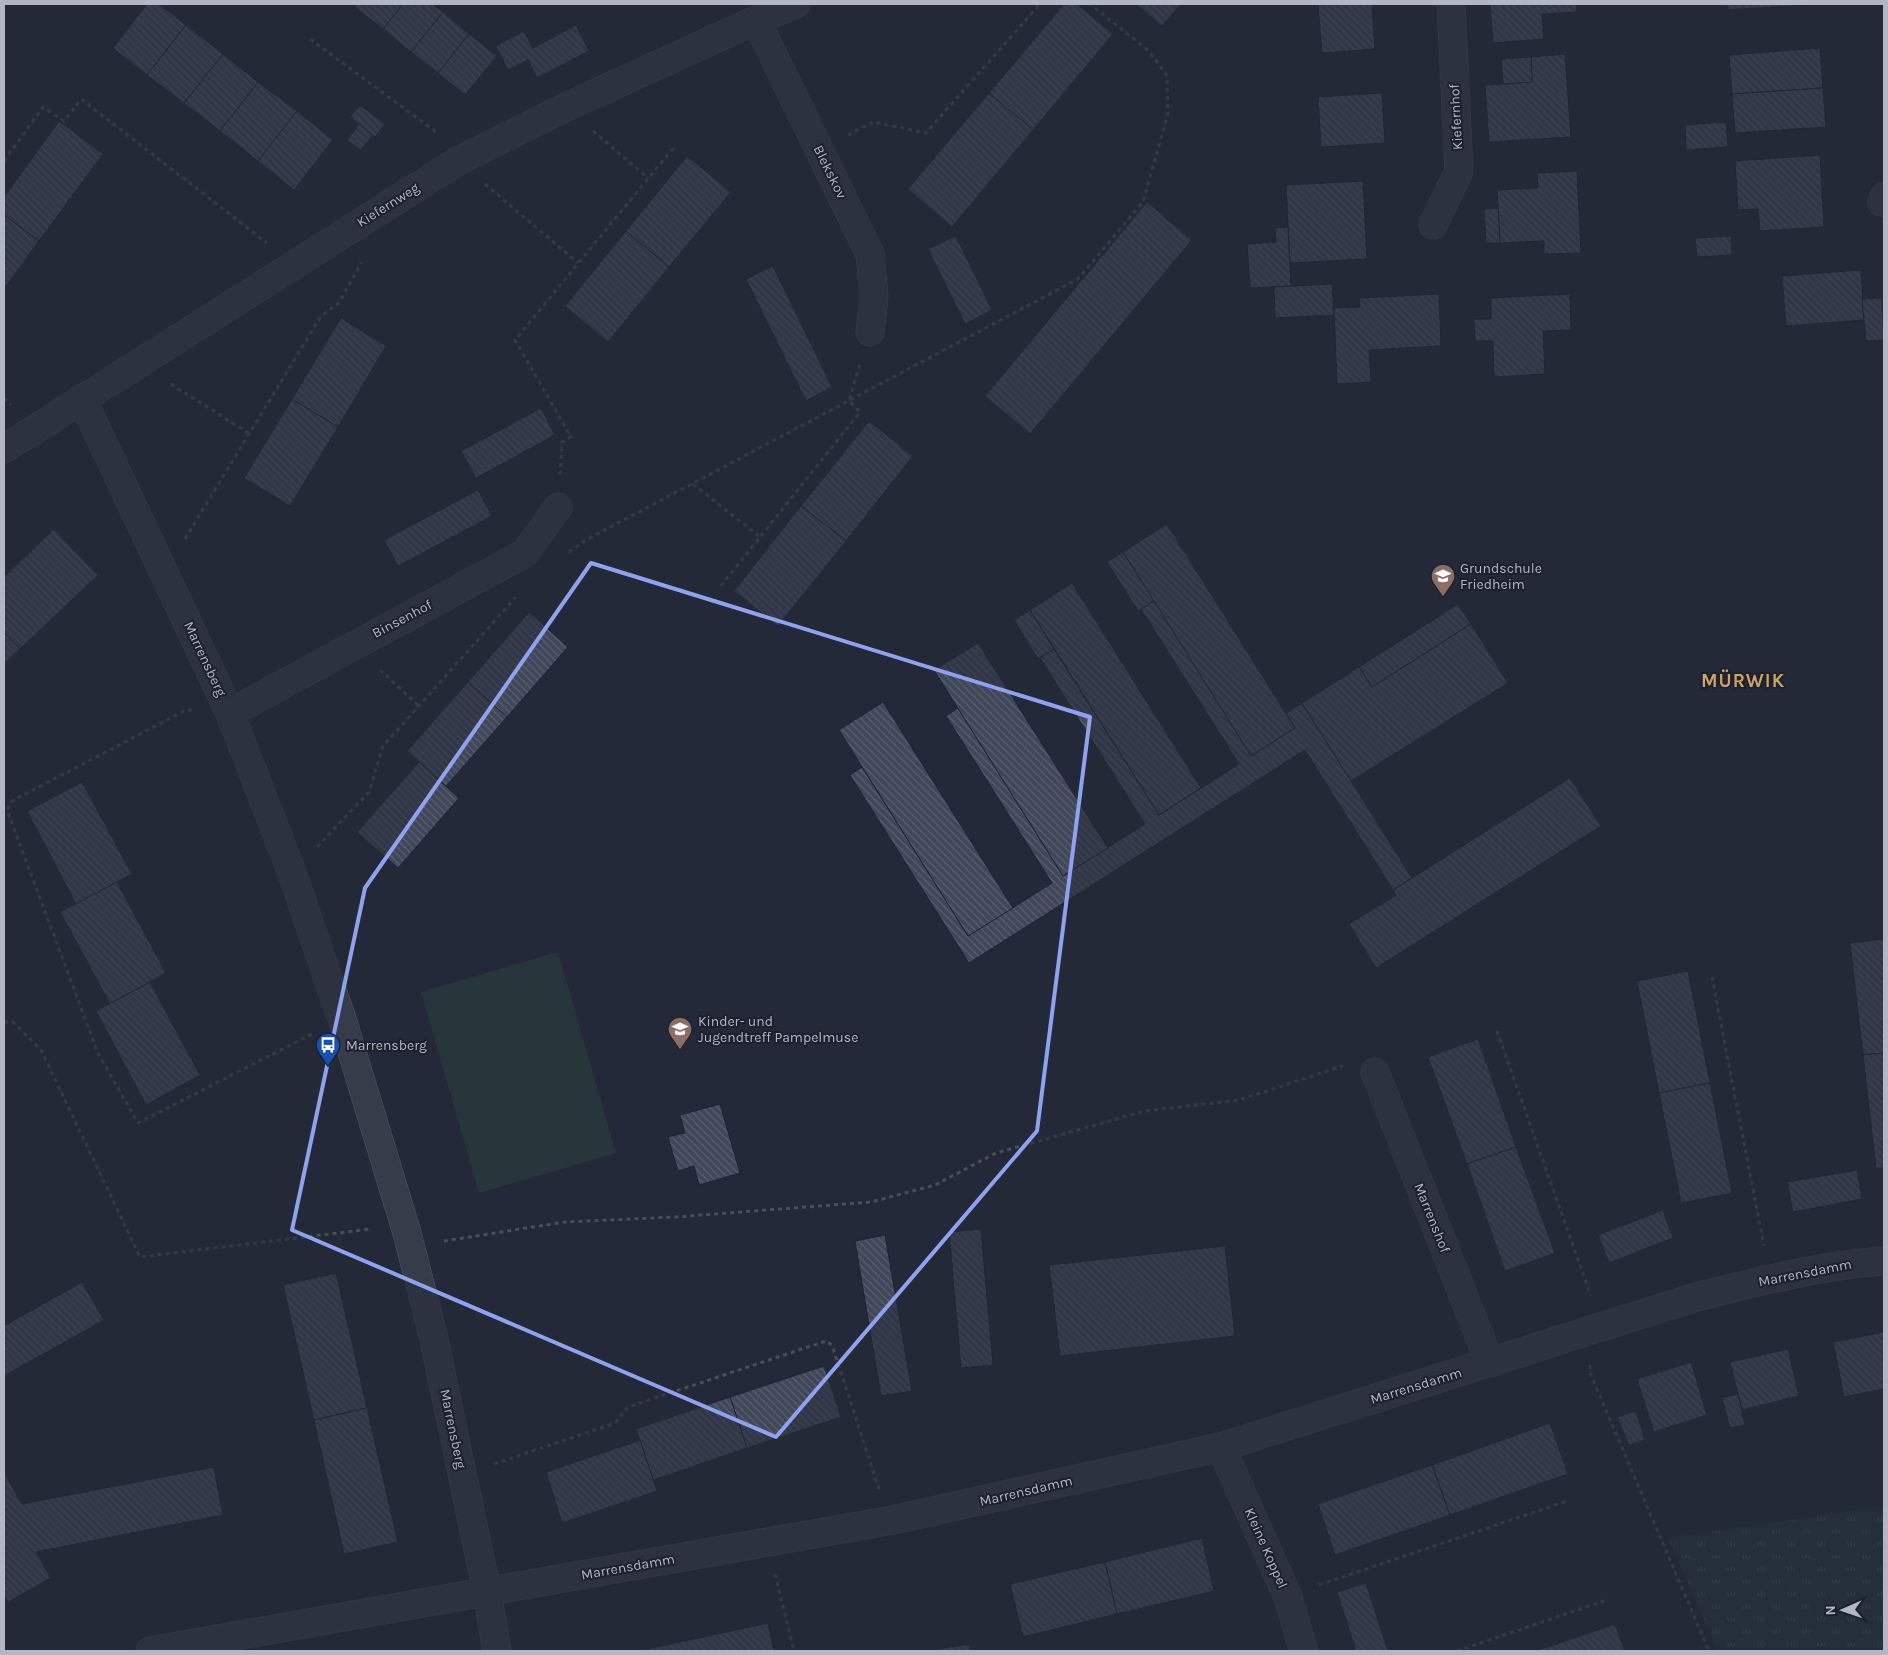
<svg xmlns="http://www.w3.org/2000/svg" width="1888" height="1655" font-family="Karla,sans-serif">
<defs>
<pattern id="grass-tufts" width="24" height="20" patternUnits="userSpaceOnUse" patternTransform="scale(1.25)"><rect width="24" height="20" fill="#27363b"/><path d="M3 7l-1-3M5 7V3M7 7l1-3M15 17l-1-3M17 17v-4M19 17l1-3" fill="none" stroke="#445156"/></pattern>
<pattern id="building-back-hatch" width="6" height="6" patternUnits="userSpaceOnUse" patternTransform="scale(1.25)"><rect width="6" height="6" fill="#404759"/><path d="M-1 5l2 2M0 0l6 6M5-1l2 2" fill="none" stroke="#595f6f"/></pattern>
</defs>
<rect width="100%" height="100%" fill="#242939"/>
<!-- grass -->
<path fill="url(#grass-tufts)" d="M1884,1506V1651H1718L1668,1538Z"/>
<!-- garden -->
<path fill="#27363b" d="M558,952L616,1153L479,1193L421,992Z"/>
<!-- building -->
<g fill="url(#building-back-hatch)" stroke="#1f2330">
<path d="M147,4H159L186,25L147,75L113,48Z"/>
<path d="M357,4H403L383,29L355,7Z"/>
<path d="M403,4H432L443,12L411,52L383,29Z"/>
<path d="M1064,4H1077L1113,34L1033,130L989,93Z"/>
<path d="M1139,4H1181L1162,26L1138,6Z"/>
<path d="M1318,4H1372L1375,49L1322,53Z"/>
<path d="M1490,4H1576L1577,12L1542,14L1544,39L1493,43Z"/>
<path d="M1727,4H1822L1728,10Z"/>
<path d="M443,12L469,34L438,73L411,52Z"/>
<path d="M186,25L223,54L184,103L147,75Z"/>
<path d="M576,25L589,51L537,78L528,60L508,70L496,46L524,31L533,48Z"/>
<path d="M469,34L497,56L465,95L438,73Z"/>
<path d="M1820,48L1823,88L1732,94L1729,55Z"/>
<path d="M223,54L258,82L220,131L184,103Z"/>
<path d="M1565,54L1571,137L1489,142L1485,85L1532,82L1531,57Z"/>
<path d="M1531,57L1532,82L1503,84L1501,59Z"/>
<path d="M258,82L297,111L258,161L220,131Z"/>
<path d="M1823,88L1826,127L1735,133L1732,94Z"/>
<path d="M989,93L1033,130L952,227L908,189Z"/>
<path d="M1382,93L1385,143L1321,147L1318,97Z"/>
<path d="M360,105L385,124L375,137L350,117Z"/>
<path d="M297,111L333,140L294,190L258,161Z"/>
<path d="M59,121L103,154L39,241L4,215V197Z"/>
<path d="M1726,122L1728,147L1686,150L1685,125Z"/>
<path d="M359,124L373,135L361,150L347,140Z"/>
<path d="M1820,155L1824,227L1760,231L1758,209L1738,210L1735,161Z"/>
<path d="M687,156L731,192L669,267L626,231Z"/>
<path d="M1577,171L1581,253L1544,254V241L1500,243L1497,190L1538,188L1537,173Z"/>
<path d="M1363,181L1367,259L1290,263L1286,185Z"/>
<path d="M1147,202L1192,240L1030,434L985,396Z"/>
<path d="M1498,208L1500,243H1486L1484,209Z"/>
<path d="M4,215L39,241L4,289Z"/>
<path d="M1288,227L1291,286L1250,288L1247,244L1276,242L1275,228Z"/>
<path d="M626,231L669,267L608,342L565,306Z"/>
<path d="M956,236L992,310L965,324L928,249Z"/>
<path d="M1731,236L1732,255L1697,257L1695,238Z"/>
<path d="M773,266L832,387L806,401L746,279Z"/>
<path d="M1861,270L1864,320L1786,326L1782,276Z"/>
<path d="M1332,284L1334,315L1275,318L1274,287Z"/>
<path d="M1439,294L1441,346L1369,350L1371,382L1337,384L1334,308L1360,307L1359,298Z"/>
<path d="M1570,294L1571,330L1543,331L1545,374L1494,377L1493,341H1475L1474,319H1491V298Z"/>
<path d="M1882,298L1884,340L1866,341L1862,299Z"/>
<path d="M1882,306H1884V340Z"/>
<path d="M341,318L386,346L338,427L292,399Z"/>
<path d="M292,399L338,427L290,506L244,478Z"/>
<path d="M541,408L555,435L476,478L461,451Z"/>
<path d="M869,421L913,456L846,541L801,506Z"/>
<path d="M478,490L492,516L398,566L384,540Z"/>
<path d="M801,506L846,541L778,626L734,591Z"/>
<path d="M1167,524L1295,728L1251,756L1123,552Z"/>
<path d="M54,529L98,575L20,649L4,633V577Z"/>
<path d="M1123,552L1154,601L1138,611L1107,562Z"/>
<path d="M1072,583L1201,788L1159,815L1030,610Z"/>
<path d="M1154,601L1251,756L1295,728L1286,713L1302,703L1412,878L1393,890L1305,750L969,963L850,775L862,767L968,936L1052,883L946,716L958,708L1063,876L1145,824L1040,658L1054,649L1159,815L1239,764L1141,609Z"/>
<path d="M1458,604L1471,624L1372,687L1359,667Z"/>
<path d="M1030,610L1054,649L1038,659L1014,620Z"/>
<path d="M529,612L568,647L507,717L468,682Z"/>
<path d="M1471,624L1508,683L1351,781L1302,703L1359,667L1372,687Z"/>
<path d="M4,633L20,649L4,664Z"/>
<path d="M978,643L1108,848L1063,876L934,670Z"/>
<path d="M468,682L507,717L446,786L407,751Z"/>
<path d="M883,702L1013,908L968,936L839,730Z"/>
<path d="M419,762L459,798L398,868L357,832Z"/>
<path d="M1570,778L1601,826L1376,968L1349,924L1396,895L1393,890Z"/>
<path d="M82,782L132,874L76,904L27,811Z"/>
<path d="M117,882L166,973L110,1004L60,912Z"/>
<path d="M1884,939V1053L1863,1055L1850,943Z"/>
<path d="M1688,971L1710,1083L1659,1093L1637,981Z"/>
<path d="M150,982L200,1075L146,1105L96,1011Z"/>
<path d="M1478,1039L1516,1147L1467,1164L1428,1057Z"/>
<path d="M1884,1053V1168H1876L1863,1055Z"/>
<path d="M1710,1083L1732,1193L1681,1203L1659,1093Z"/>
<path d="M720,1104L740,1173L699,1185L694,1166L678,1171L668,1137L685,1133L680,1115Z"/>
<path d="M1516,1147L1555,1253L1505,1271L1467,1164Z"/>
<path d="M1857,1170L1862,1199L1793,1212L1787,1182Z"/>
<path d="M1663,1210L1673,1238L1609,1263L1598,1235Z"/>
<path d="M981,1229L993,1365L961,1368L949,1232Z"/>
<path d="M885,1235L912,1391L881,1396L855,1241Z"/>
<path d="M1225,1246L1235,1336L1060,1356L1049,1265Z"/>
<path d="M336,1273L367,1408L314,1420L283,1285Z"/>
<path d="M82,1282L104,1320L4,1376V1326Z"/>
<path d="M1884,1332V1389L1844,1397L1833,1342Z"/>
<path d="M1788,1349L1799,1396L1742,1410L1730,1362Z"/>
<path d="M1691,1362L1707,1415L1654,1432L1637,1379Z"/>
<path d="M824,1366L841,1417L747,1448L730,1397Z"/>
<path d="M1738,1394L1745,1425L1730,1428L1722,1398Z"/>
<path d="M730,1397L747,1448L653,1480L636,1429Z"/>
<path d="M367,1408L398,1542L344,1554L314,1420Z"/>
<path d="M1636,1411L1645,1440L1629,1445L1617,1417Z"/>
<path d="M1550,1423L1568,1474L1450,1515L1432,1465Z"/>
<path d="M640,1440L657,1491L562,1523L546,1472Z"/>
<path d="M1432,1465L1450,1515L1335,1555L1318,1504Z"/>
<path d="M214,1467L223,1515L36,1552L51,1578L8,1602L4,1595V1472L22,1504Z"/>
<path d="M1202,1538L1214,1591L1117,1614L1105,1562Z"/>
<path d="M1105,1562L1117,1614L1023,1637L1010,1584Z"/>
<path d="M1366,1583L1388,1651H1356L1337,1592Z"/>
<path d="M768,1623L774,1651H638L675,1643Z"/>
<path d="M1615,1624L1625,1651H1535L1559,1643Z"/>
<path d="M970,1644L971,1651H938L937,1649Z"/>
</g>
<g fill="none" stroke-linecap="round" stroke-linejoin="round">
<defs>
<g id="minor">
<path d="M756,20L870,254L874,297L870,332"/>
<path d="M1882,202L1884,197"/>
<path d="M1433,225L1459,171L1451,4"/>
<path d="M82,399L230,713L292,873L342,1019L407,1233L433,1335L487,1592L497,1651"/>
<path d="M4,449L458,161L566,107L756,20L796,4"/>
<path d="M230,713L525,553L558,507"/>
<path d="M1375,1072L1490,1363"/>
<path d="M1221,1447L1287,1595L1304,1651"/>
<path d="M150,1651L893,1520L1221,1447L1696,1297C1758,1282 1821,1265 1884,1261"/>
</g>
</defs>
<!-- minor casing -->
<use href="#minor" stroke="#505461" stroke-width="29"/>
<!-- path -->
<g stroke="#445258" stroke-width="3" stroke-dasharray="4 4" stroke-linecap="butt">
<path d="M310,39L439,134"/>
<path d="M593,131L648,178"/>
<path d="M848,135L873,122L926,133L1040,4"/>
<path d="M4,161L43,107L64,121L81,99L267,243"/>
<path d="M485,184L578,263"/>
<path d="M171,384L250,434"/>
<path d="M4,398L11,405"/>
<path d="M560,475L562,442L571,437L515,340L675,146"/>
<path d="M693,484L760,537"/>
<path d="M185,539L321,316L339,303L361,263"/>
<path d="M569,552L586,540L1078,279L1143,202L1168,113L1167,76L1149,51L1090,4"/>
<path d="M721,586L860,412L849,401L860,364"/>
<path d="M380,670L420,707"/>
<path d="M192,710H186L12,801L7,810L98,1053L138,1123L312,1034"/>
<path d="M317,847L369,792L383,746L516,597"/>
<path d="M1712,977L1764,1246"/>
<path d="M4,1022H13L41,1050L140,1257L371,1229"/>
<path d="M1497,1031L1591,1296"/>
<path d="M444,1241L565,1222L676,1217L871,1202L935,1185L996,1153L1145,1111L1239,1100L1343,1066"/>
<path d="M1590,1365V1373L1709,1651"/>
<path d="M494,1464L615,1423L628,1407L826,1341L832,1345L879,1489"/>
<path d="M775,1574L794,1651"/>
<path d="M1319,1585L1567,1501"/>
<path d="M1457,1651L1607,1600"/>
</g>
<!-- minor -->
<use href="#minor" stroke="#373c4a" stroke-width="28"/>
</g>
<!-- marked area -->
<path d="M0 0H1888V1655H0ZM591,563L1090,717L1037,1131L776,1437L292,1230L365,888Z" fill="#242939" fill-opacity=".55" fill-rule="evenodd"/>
<path fill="none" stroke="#8da3f0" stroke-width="4" stroke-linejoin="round" d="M591,563L1090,717L1037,1131L776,1437L292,1230L365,888Z"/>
<!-- icons -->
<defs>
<symbol id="school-pin" viewBox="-11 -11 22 30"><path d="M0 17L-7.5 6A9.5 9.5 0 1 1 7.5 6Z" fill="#8d6e63" stroke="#1d212e"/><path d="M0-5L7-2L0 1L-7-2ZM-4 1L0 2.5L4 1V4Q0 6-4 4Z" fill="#fff"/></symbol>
<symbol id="bus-pin" viewBox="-11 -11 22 30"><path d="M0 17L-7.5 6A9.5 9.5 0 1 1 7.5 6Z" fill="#1a4fb4" stroke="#1d212e"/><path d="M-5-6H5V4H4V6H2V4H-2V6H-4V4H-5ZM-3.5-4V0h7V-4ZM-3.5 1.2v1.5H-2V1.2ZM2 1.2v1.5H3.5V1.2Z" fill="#fff"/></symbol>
</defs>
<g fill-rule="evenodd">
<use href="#school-pin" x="1429" y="562" width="28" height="38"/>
<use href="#school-pin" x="666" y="1015" width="28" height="38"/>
<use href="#bus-pin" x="314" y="1031" width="28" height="38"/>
</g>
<g text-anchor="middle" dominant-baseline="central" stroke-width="4" stroke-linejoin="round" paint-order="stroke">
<!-- street labels -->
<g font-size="14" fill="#b3b7c5" stroke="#1d212e">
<text transform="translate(1456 117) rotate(-93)">Kiefernhof</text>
<text transform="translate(830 172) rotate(64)">Blekskov</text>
<text transform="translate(388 205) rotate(-32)">Kiefernweg</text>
<text transform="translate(402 619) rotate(-28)">Binsenhof</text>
<text transform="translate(205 659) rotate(65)">Marrensberg</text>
<text transform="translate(1432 1218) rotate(68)">Marrenshof</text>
<text transform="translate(1805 1273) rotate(-11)">Marrensdamm</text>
<text transform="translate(1416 1386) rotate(-17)">Marrensdamm</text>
<text transform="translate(453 1429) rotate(78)">Marrensberg</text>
<text transform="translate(1026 1491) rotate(-13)">Marrensdamm</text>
<text transform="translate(1266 1548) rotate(66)">Kleine Koppel</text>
<text transform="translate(628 1567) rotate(-10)">Marrensdamm</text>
</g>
<!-- poi labels -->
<g font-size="14" fill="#b3b7c5" stroke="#1d212e" text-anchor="start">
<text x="1460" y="568">Grundschule<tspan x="1460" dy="16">Friedheim</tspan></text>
<text x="698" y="1021">Kinder- und<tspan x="698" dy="16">Jugendtreff Pampelmuse</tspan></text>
<text x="346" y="1045">Marrensberg</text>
</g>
<!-- district labels -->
<g font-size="19" font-weight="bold" letter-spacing="1" fill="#cca467" stroke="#1d212e">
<text x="1743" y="681">MÜRWIK</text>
</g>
</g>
<!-- border -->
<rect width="1888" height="1655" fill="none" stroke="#b3b7c5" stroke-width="10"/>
<!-- north arrow -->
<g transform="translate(1843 1610) rotate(268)" stroke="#1d212e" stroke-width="4" paint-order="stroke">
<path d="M0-4L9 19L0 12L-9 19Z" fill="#b3b7c5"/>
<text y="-8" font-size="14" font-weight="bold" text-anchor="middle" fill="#b3b7c5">N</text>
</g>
</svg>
